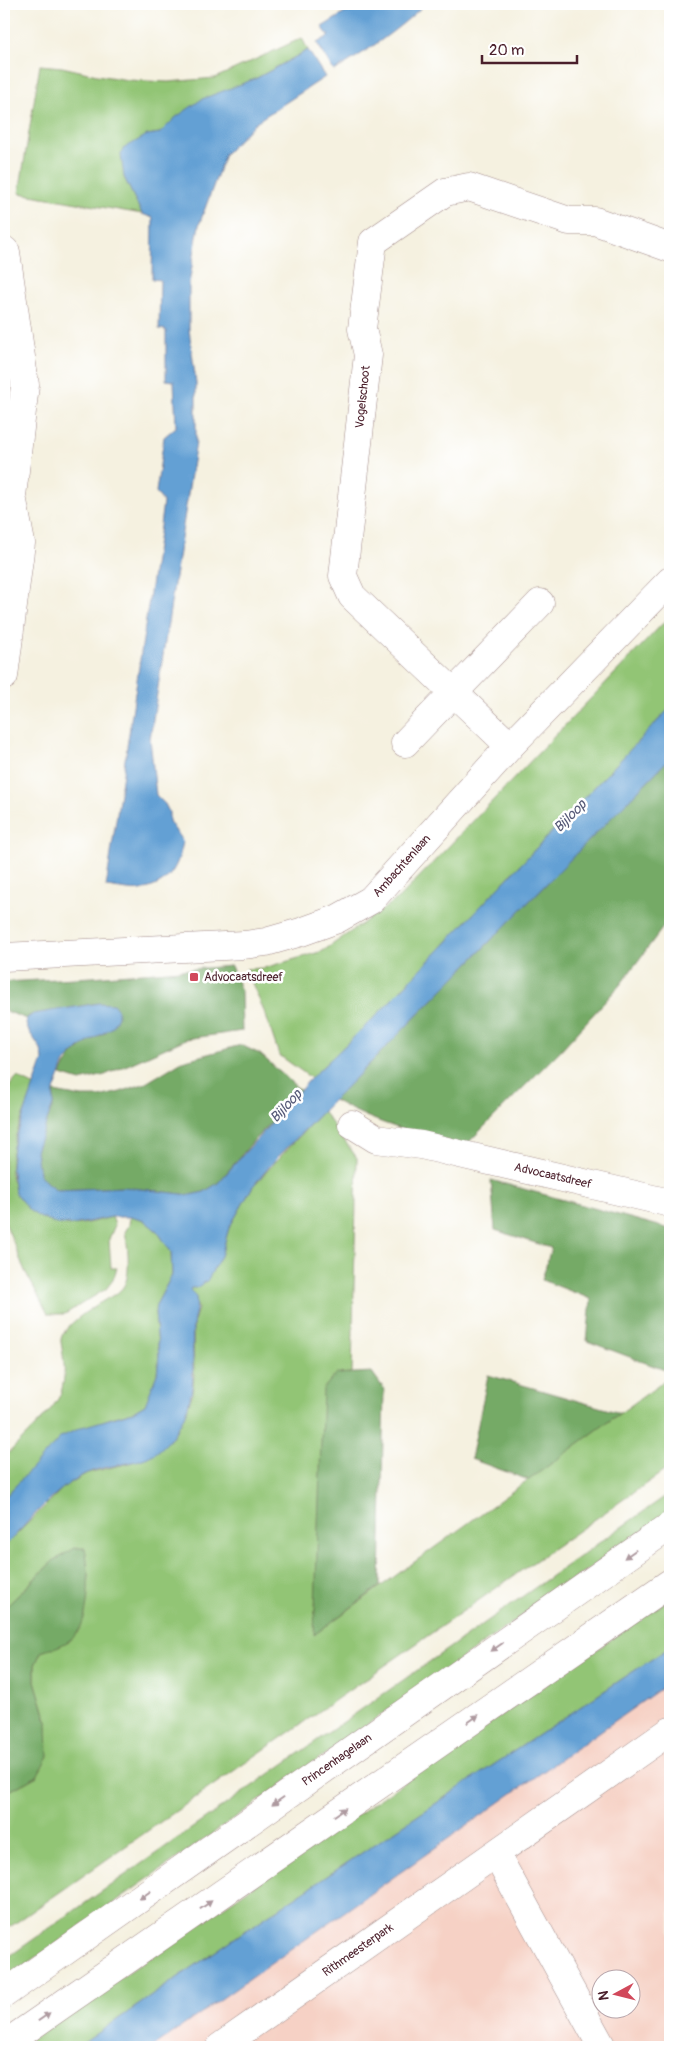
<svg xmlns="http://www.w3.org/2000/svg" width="674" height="2051" font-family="Pangolin,sans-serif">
<rect width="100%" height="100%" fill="#fff"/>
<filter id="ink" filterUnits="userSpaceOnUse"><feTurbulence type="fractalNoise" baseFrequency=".02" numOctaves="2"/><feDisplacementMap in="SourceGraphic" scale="10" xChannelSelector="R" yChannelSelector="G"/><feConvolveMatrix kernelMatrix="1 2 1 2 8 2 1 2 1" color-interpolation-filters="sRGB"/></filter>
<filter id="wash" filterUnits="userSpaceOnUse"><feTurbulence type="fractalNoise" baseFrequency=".0096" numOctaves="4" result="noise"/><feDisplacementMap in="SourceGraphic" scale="20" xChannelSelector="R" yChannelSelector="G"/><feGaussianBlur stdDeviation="1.12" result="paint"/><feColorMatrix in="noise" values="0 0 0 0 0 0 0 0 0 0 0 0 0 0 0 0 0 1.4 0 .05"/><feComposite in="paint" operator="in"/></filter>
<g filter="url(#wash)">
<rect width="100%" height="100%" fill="#f5f1e0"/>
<!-- built -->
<path fill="#f6d1c5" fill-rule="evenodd" d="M670,1624V2047H48ZM602,1978H632V2008H602Z"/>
<!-- green -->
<g fill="#92c575" stroke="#6e7250">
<path d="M302,38L308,50L257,78L175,118L160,133L147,135L124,177L142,214L19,193L40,65L62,67L97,75L128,80L168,82L215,78Z"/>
<path d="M670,616V708L378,1014L311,1078L279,1055L266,1016L246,969L264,968L323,951L399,898Z"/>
<path d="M17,1077L35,1086C28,1105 17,1127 13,1147C11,1157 9,1173 13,1182C22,1207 43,1225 70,1225C84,1225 99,1220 112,1217L115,1225L109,1239L111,1268H117L113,1280L106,1289L65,1314H48L25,1271L4,1220V1121L10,1085Z"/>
<path d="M323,1111L357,1158L352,1373L336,1374L315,1634L670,1377V1467L4,1931V1794L37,1776L47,1721L35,1681V1665L41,1652L71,1640L53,1561L4,1609V1547L64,1487L87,1473L130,1463L170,1440L182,1421L192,1395L194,1376L193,1324L198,1308L190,1291L191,1288L221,1256L229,1228L253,1186Z"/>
<path d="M130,1217L145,1221L158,1232L171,1252L172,1275L156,1305L155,1313L159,1356L157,1374L152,1391L145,1405L133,1412L111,1418L62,1437L4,1498V1458C18,1442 52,1413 60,1395C67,1376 64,1361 61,1342C58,1327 103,1300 116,1294C121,1290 124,1287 126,1281C130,1271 128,1243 125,1232L129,1225Z"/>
<path d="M670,1493V1512L4,1980V1960Z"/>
<path d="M670,1599V1647L239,1935L78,2047H20Z"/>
</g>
<!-- forest -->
<g fill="#75aa66" stroke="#606448">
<path d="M670,758V918L620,985L559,1052L465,1146C419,1135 375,1124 334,1100Z"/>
<path d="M231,966L241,991L242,1031L186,1039L105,1075L80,1081L61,1075C71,1050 84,1045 106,1032L99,1003L29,1016L26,1019L4,1010V982L92,977Z"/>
<path d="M241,1045L260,1054L301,1091L255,1139L218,1183L204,1192L190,1195L124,1187L57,1190L47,1183L39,1174L36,1151L53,1105L54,1092L82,1097H99L120,1092L146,1083L182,1061Z"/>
<path d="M491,1180L670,1229V1372L587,1341L591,1299L542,1280L551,1248L495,1230Z"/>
<path d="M372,1372L384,1389L380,1586L314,1635L323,1389L336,1374Z"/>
<path d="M488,1375L620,1413L529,1480L471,1459Z"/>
<path d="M75,1548H85C90,1571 92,1626 70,1640C62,1646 50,1649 41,1652L35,1665V1681L47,1721L48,1756L37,1776L4,1794V1609L53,1561Z"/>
</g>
<!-- water -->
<g fill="#63a0d4" stroke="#566080">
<path d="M359,4H425C397,31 367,51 334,71L317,43L329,36L322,27Z"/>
<path d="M308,50L325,77L256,122L225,154L199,225L189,284V329L196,383V442L150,739L156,795L165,804L169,812V821L183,842C178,867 170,884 142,890C132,892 117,888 106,887L160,526L163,502L156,492L164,437L176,427L174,381L166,380V330L159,329L160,280L152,279L153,218L142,214L124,177L121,155L123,149L147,135L160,133L175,118L202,99L257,78Z"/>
<path d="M670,708V758L276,1159L253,1186L229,1228L221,1256L207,1281L196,1288H191L190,1291L196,1297C198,1309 194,1315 193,1326C191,1367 200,1395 175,1432C170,1440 162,1449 154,1454C133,1466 106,1464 85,1474C53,1490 29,1522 4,1547V1498L61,1437L82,1427L133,1412L145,1405L157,1374L159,1356L155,1313L156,1305L172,1275L171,1252L158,1232L145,1221L130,1217H112L73,1225L57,1224L39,1217L29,1210L15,1193L11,1165L13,1146L43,1060C43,1042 24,1034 26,1019L33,1014L99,1003L113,1004L118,1010V1016L113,1027L79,1048L65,1062L54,1091L53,1105L36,1151L39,1174L47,1183L57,1190L124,1187L190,1195L204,1192L218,1183L311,1078L378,1014Z"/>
<path d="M670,1647V1682L153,2047H78L239,1935Z"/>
</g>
</g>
<g filter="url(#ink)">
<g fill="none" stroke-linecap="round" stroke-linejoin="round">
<defs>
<g id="minor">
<path d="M4,250L6,252L25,385L12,496L21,543L4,676"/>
<path d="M405,743L540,603"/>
<path d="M510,746L352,596L343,576L368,355L362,329L373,242L445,192L469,187L569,221H595L670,248"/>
<path d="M352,1124L376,1139L421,1145L670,1203"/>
<path d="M496,1854L602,2047"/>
<path d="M220,2047L670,1731"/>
</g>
<path id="tertiary" d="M4,957L244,945L266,942L301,932L337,919L371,900L510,746L670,581"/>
<g id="secondary">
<path d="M4,1994L670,1526"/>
<path d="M4,2045L670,1583"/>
</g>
</defs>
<!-- minor casing -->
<use href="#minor" stroke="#a08886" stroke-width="29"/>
<!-- tertiary casing -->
<use href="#tertiary" stroke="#a08886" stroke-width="29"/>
<!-- secondary casing -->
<use href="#secondary" stroke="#a08886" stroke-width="29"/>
<!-- minor -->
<use href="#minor" stroke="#fff" stroke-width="28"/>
<!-- tertiary -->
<use href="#tertiary" stroke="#fff" stroke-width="28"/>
<!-- secondary -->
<use href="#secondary" stroke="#fff" stroke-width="28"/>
</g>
<!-- one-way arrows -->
<defs><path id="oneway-solid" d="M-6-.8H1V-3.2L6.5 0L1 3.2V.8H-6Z" transform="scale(1.25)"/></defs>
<g fill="#ae9aa0">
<use href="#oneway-solid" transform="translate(630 1554) rotate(145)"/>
<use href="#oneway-solid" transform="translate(497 1647) rotate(145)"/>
<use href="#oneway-solid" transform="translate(473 1719) rotate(-35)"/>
<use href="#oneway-solid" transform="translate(278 1801) rotate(145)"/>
<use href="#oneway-solid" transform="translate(340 1812) rotate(-35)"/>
<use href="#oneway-solid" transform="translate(145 1895) rotate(145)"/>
<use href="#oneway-solid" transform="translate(206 1905) rotate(-35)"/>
<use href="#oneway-solid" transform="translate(44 2017) rotate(-35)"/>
</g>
</g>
<!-- markers -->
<rect fill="#d1495b" stroke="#fff" stroke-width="2" x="189" y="972" width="10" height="10" rx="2.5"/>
<g text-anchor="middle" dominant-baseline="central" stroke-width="5" stroke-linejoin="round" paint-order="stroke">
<!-- street labels -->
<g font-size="12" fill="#4a1f2b" stroke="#fff">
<text transform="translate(363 397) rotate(-84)">Vogelschoot</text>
<text transform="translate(402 866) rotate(-48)">Ambachtenlaan</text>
<text transform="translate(553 1176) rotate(13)">Advocaatsdreef</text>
<text transform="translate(337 1760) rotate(-35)">Princenhagelaan</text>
<text transform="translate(358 1950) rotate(-35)">Rithmeesterpark</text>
</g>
<!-- poi labels -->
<g font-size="12" fill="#4a1f2b" stroke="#fff" text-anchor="start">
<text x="204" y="977">Advocaatsdreef</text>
</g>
<!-- water labels -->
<g font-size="14" font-style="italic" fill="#555977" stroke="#fff">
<text transform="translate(570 816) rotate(-45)">Bijloop</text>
<text transform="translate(286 1106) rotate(-47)">Bijloop</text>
</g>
</g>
<!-- margin -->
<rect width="674" height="2051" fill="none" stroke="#fff" stroke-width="20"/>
<!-- north arrow -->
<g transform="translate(616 1994) rotate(263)"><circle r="24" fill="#ffffff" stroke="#b7a5aa"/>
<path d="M0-4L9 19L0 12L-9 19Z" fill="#d1495b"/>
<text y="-8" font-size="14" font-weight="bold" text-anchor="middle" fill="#4a1f2b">N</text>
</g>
<!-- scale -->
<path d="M482 55v8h95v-8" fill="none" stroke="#4a1f2b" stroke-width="2.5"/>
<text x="489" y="55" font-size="15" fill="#4a1f2b" stroke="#ffffff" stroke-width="4" paint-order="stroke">20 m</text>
</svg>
